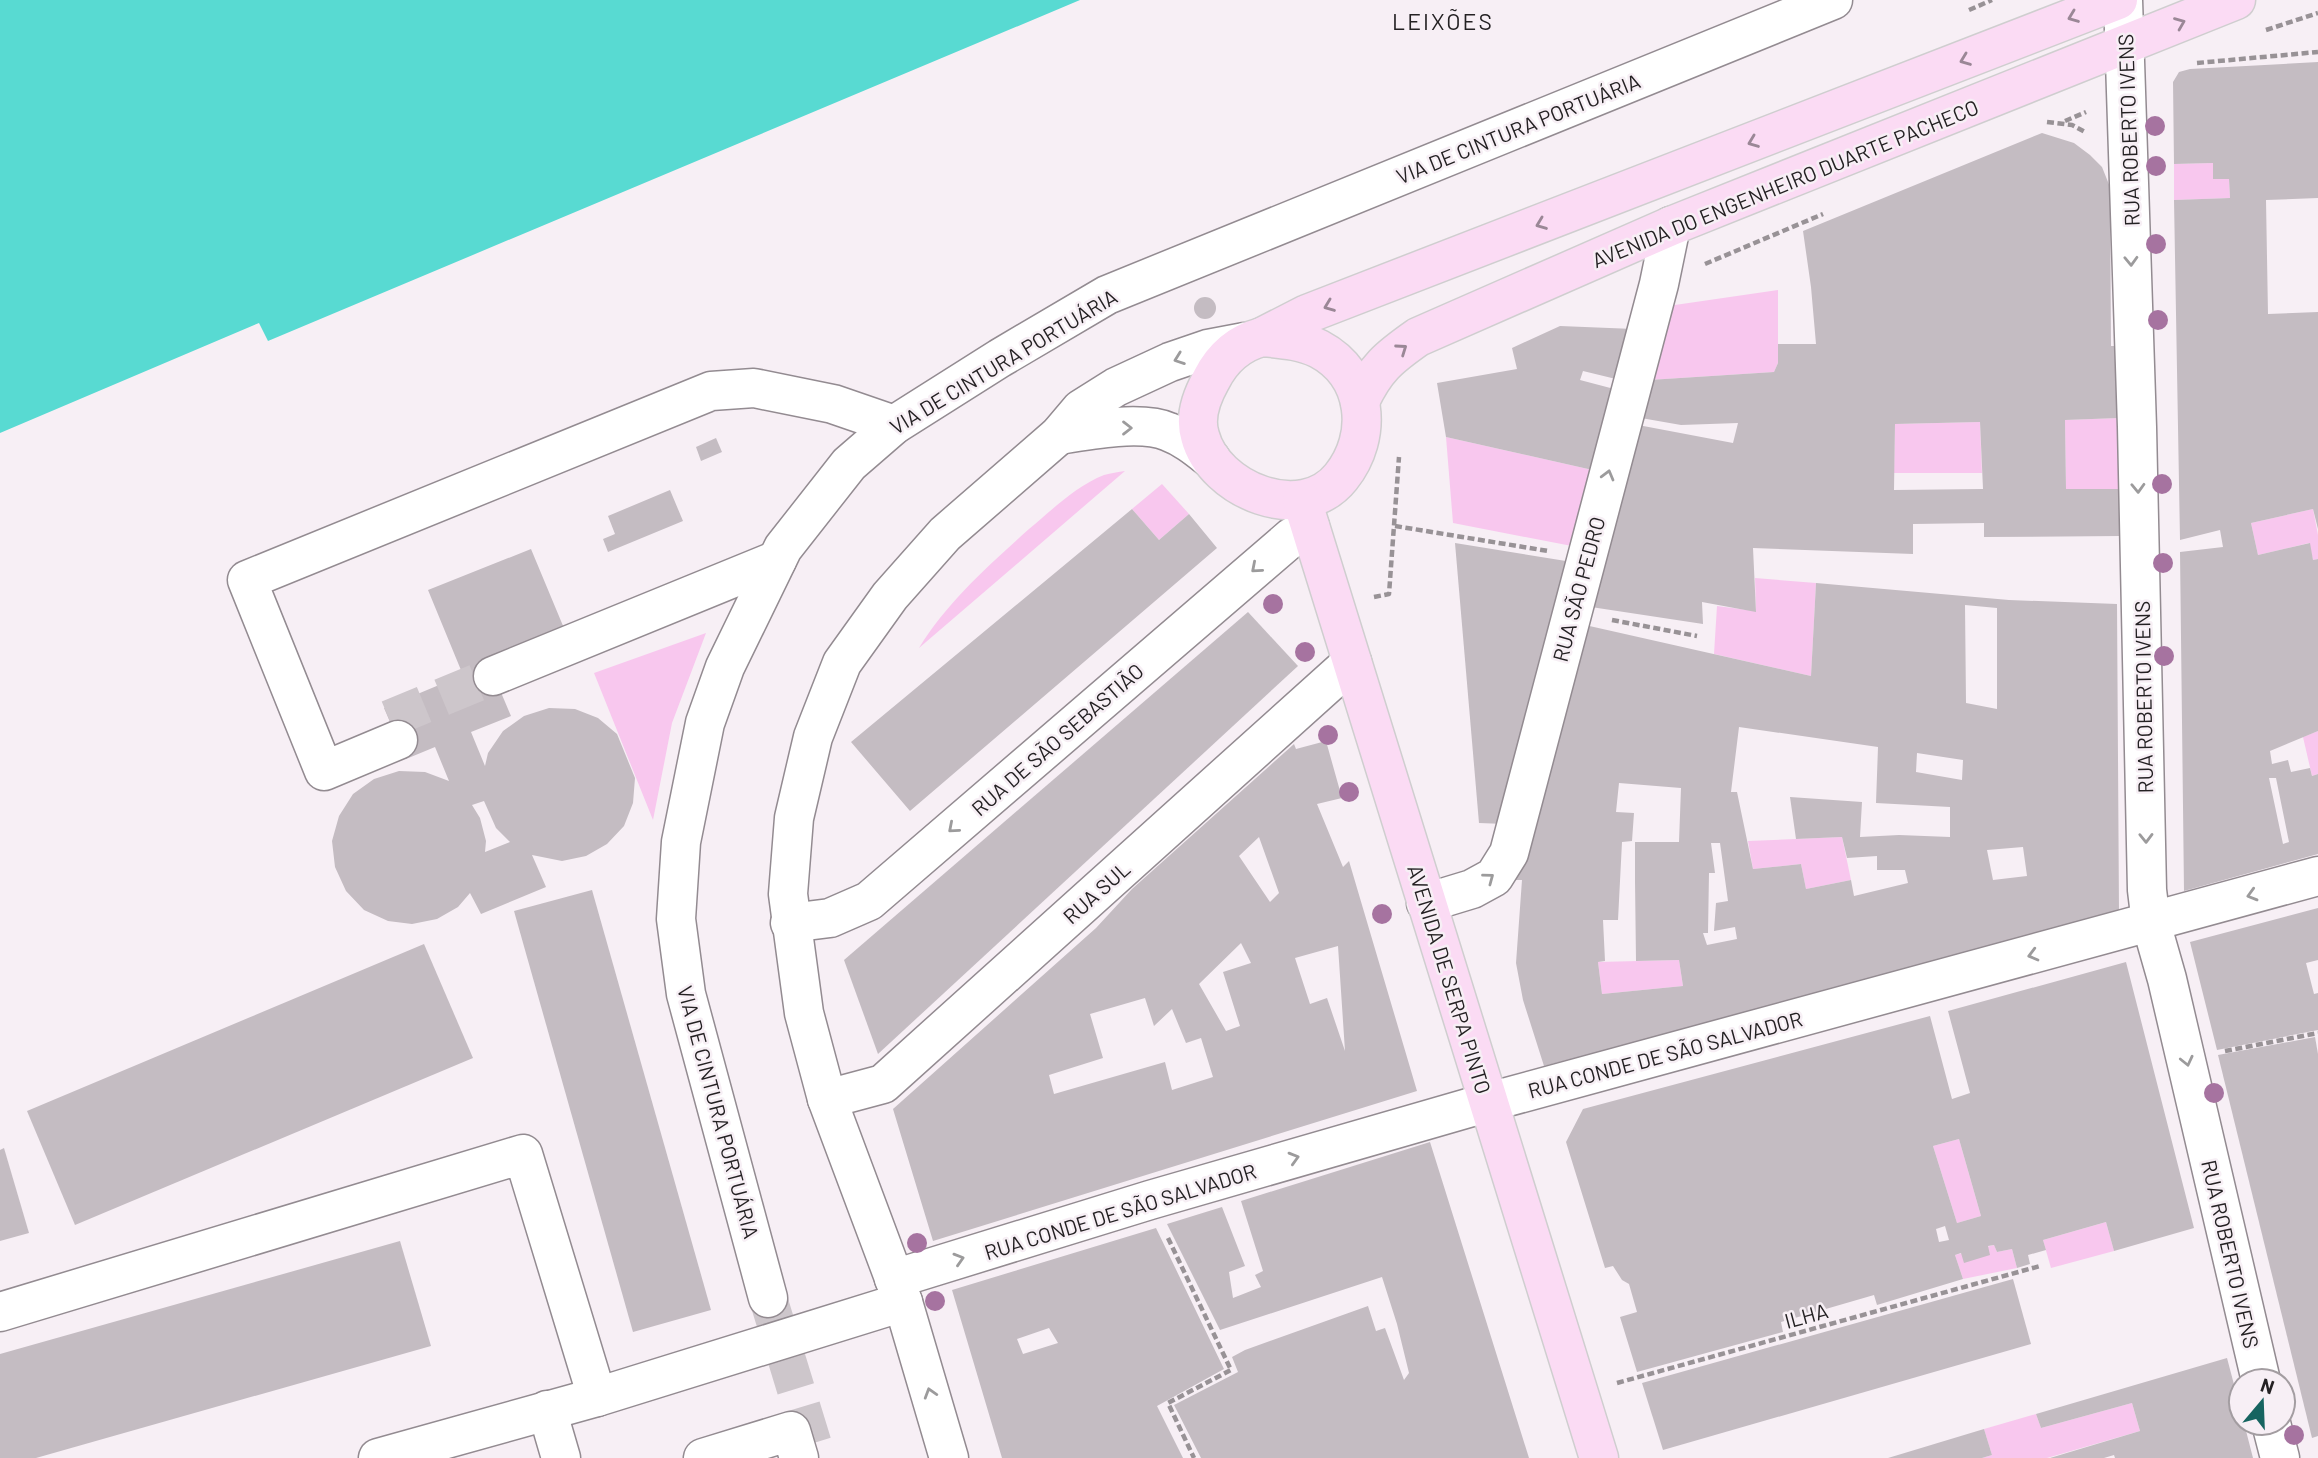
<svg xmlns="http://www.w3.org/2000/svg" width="2318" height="1458" font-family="Barlow,sans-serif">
<rect width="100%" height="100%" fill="#f7eff5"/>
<!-- green -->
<g fill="#f8c7ee">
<path d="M2213,163V179H2229L2230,198L2174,200V164Z"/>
<path d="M1778,290V363L1774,372L1649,380L1668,306Z"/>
<path d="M2119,418L2121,489H2066L2065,420Z"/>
<path d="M1980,422L1982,473H1894L1895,424Z"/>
<path d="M1446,437L1597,471L1577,547L1453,523Z"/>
<path d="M1125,471L919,648C947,602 989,565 1029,529C1052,510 1076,486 1104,475C1111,473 1118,472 1125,471Z"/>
<path d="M1162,484L1189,514L1159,540L1132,509Z"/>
<path d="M2313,509L2318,535V559L2313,560L2309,543L2258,555L2251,523Z"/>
<path d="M1755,578L1816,583L1811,676L1714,654L1717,606L1756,611Z"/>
<path d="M706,633L672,723L653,820L594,673Z"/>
<path d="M2318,731V774L2312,776L2303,737Z"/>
<path d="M1842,837L1851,880L1806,889L1801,864L1753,869L1748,841Z"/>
<path d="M1679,960L1683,986L1602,994L1598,962Z"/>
<path d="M1959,1139L1981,1216L1957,1223L1933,1146Z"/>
<path d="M2106,1222L2114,1251L2051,1268L2043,1240Z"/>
<path d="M1994,1245L1997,1252L2012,1249L2017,1268L1963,1279L1955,1255Z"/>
<path d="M2132,1403L2140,1431L2047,1458H1982L1992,1455L1984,1429L2036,1414L2041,1428Z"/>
</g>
<!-- water -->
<path fill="#58dad2" d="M0,0H1080L268,341L259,323L0,433Z"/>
<!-- building -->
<g fill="#c4bcc2" fill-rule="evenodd">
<path d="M2318,62V198L2266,200L2268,314L2318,312V529L2313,509L2251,523L2258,555L2310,543L2313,560L2318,559V731L2270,751L2272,764L2288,760L2291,772L2310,768L2312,776L2318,774V854L2184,891L2180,552L2223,547L2220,530L2180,540L2174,200L2230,198L2229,179H2213V163L2174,164L2173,82L2179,72L2190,69ZM2269,778H2276L2289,842L2283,844Z"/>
<path d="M2042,133L2074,143L2090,155L2102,167L2110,187L2111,346H2120L2119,418L2065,420L2066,489H2121L2120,536L1984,537V523L1913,524V554L1753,548L1756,612L1702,602L1703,624L1591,607L1638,425L1733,443L1738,423L1681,425L1641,418L1649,380L1774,372L1778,363V344H1816L1811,287L1803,231ZM1980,422L1983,489L1894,490L1895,424Z"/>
<circle cx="1205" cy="308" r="11"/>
<path d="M1560,326L1634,329L1620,380L1583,371L1580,380L1618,390L1597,471L1446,437L1437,383L1517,369L1512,348Z"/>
<path d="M716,438L722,452L701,461L696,447Z"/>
<path d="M670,490L683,521L608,552L603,539L615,534L608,516Z"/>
<path d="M1132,509L1159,540L1189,514L1217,548L910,811L851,742Z"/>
<path d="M1455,543L1572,562L1505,824L1479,823Z"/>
<path d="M531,549L566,633L489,664L511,716L471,732L485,766L488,753L503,731L524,716L549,708L575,709L598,718L617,734L635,778L633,803L624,826L607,844L586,856L562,861L532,855L546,887L481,914L470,893L458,907L437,919L412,924L388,921L364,910L346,891L335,867L332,841L339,816L353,794L374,779L399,771L425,772L449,781L435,747L406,759L384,708L463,675L428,590ZM484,801L496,828L510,842L485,852L486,841L480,818L472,805Z"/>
<path d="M1816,583L2009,600L2117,604L2119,912L1779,1005L1544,1066L1523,1000L1516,963L1522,880H1515L1585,625L1811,676ZM1965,605L1997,608V709L1966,703ZM1739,727L1878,747L1876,803L1950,807V837L1899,835L1860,837L1862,802L1790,797L1796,839L1842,837L1847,858L1877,856V870H1905L1908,883L1854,896L1851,880L1806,889L1801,864L1753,869L1737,792H1731ZM1917,753L1963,760L1962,780L1916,772ZM1619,783L1681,788L1679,842H1635V881L1636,961L1679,960L1683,986L1602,994L1598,962L1605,961L1603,920H1618L1622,842L1632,841L1634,813L1616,812ZM1711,843H1720L1728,901L1716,903L1714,931L1735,927L1737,939L1707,945L1703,933H1708L1709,873H1715ZM2023,847L2027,876L1993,880L1987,850Z"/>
<path d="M1248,612L1298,666L878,1054L844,960Z"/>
<path d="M1326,741L1342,798L1317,804L1343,867L1349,861L1417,1091L933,1241L893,1109L1096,928L1132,889L1294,744L1296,749ZM1259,837L1279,893L1270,902L1239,856ZM1241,943L1251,963L1223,972L1240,1026L1226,1031L1199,984ZM1338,946L1345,1051L1327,998L1310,1004L1295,958ZM1145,998L1154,1026L1172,1009L1186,1043L1201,1038L1213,1077L1172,1090L1165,1062L1054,1094L1049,1075L1103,1058L1090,1014Z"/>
<path d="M592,890L711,1310L633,1332L514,911Z"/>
<path d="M2318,908V960L2306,963L2314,994L2318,993V1030L2217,1050L2190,942Z"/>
<path d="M424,944L473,1058L75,1225L27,1111Z"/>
<path d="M2126,962L2194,1228L2114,1251L2106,1222L2043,1240L2046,1250L2028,1255L2030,1264L2017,1268L2012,1249L1997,1252L1994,1245L1988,1246L1990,1255L1964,1263L1961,1253L1955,1255L1963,1279L1877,1305L1874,1295L1781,1322L1783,1332L1637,1372L1620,1317L1637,1312L1629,1284L1622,1280L1613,1266L1605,1268L1566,1142L1583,1109L1930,1016L1952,1099L1970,1093L1948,1011ZM1959,1139L1981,1216L1957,1223L1933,1146ZM1945,1226L1949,1240L1939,1242L1936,1229Z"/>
<path d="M2315,1037L2318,1054V1436L2312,1438L2218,1055Z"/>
<path d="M1430,1142L1529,1458H1201L1174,1405L1238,1372L1232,1357L1245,1350L1368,1306L1376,1331L1385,1328L1404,1380L1409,1373L1397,1324L1382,1277L1220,1330L1167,1224L1222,1207L1245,1266L1229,1272L1233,1298L1261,1287L1255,1275L1263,1271L1241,1201Z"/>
<path d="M4,1148L29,1233L0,1241V1150Z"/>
<path d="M1156,1228L1224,1369L1157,1406L1183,1458H1002L952,1290ZM1049,1328L1058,1343L1023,1354L1017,1339Z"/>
<path d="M400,1241L431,1346L36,1458H0V1354Z"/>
<path d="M2013,1279L2031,1344L1663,1450L1642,1383Z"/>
<path d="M2227,1358L2241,1411V1423H2244L2253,1458H2115L2114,1455L2104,1458H2050L2140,1431L2132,1403L2041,1428L2036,1414Z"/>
<path d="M1984,1429L1992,1455L1982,1458H1888Z"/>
</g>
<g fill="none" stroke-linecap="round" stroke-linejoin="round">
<!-- minor-tunnel -->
<g stroke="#cdc6cb" stroke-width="38" stroke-dasharray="38 19" stroke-linecap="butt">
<path d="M389,719L493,676"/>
<path d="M768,1298L817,1458"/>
</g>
<defs>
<g id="minor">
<path d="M2123,0L2137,427L2147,890L2151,923L2167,979L2261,1381"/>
<path d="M1059,435C1088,430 1142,420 1169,432C1185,438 1197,448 1211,459"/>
<path d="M493,676L777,560"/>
<path d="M398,740L324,771L247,580L711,391L754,388L833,404L894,425"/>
<path d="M1426,903L1472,889L1494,877L1509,853L1659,284L1671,226"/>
<path d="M790,923L830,918L869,901L1292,537L1310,527"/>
<path d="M827,1099L883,1084L1352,662"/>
<path d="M894,1279L1150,1200L1489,1102L2318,876"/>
<path d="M768,1298L686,994L676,919L681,842L705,723L725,667L783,548L849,464L894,425L1000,358L1107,295L1833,0"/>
<path d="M0,1312L523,1154L597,1397"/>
<path d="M547,1410L561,1458"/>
<path d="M2271,1423L2280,1458"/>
<path d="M378,1458L597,1397L903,1302"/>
<path d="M703,1458L791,1431L799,1458"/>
<path d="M949,1458L903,1302L827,1099L804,1013L788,894L794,818L813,737L842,663L890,596L945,534L1059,435L1081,409L1116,387L1170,362L1208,349L1245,342"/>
</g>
<g id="major">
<path d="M1262,337L1307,314L2118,0"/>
<path d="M1262,337C1281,339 1301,340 1319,349C1368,375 1374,436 1341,477C1302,526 1214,490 1200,436C1194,417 1202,396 1211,380C1222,358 1239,343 1262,337Z"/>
<path d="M1360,401C1376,368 1388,358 1418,337L1671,226L2236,0"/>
<path d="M1302,500L1599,1458"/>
</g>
</defs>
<!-- minor casing -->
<use href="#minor" stroke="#938b91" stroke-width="41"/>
<!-- major casing -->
<use href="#major" stroke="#cfcecf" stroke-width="41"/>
<!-- path -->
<g stroke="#989296" stroke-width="4.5" stroke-dasharray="7 3.5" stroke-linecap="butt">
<path d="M1969,10L1992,0"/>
<path d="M2266,30L2318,13"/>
<path d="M2197,63L2318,52"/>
<path d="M2065,121L2086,112"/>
<path d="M2047,122L2072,125L2085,132"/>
<path d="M1705,264L1823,214"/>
<path d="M1395,526L1548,551"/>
<path d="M1374,597L1389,594L1399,457"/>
<path d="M1612,620L1697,636"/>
<path d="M2225,1051L2318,1033"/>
<path d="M1168,1238L1231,1370L1168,1403L1194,1458"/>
<path d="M1617,1383L2040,1266"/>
</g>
<!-- minor -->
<use href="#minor" stroke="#fff" stroke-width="38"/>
<!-- major -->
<use href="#major" stroke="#fbdbf4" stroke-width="38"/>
</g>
<!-- trees -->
<g fill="#a673a0">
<circle cx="2155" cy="126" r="10"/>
<circle cx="2156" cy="166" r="10"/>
<circle cx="2156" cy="244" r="10"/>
<circle cx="2158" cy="320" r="10"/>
<circle cx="2162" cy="484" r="10"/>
<circle cx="2163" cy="563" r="10"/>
<circle cx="1273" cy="604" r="10"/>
<circle cx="1305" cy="652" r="10"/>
<circle cx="2164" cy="656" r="10"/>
<circle cx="1328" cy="735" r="10"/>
<circle cx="1349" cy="792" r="10"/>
<circle cx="1382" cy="914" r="10"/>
<circle cx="2214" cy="1093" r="10"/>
<circle cx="917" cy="1243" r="10"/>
<circle cx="935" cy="1301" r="10"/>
<circle cx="2294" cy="1435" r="10"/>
</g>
<!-- one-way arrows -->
<defs><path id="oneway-chevron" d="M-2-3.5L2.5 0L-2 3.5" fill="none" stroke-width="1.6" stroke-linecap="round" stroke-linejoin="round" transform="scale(1.75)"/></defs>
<g stroke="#9a8796">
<use href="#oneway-chevron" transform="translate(2073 17) rotate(159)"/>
<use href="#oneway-chevron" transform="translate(2180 23) rotate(-22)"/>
<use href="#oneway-chevron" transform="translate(1965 60) rotate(159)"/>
<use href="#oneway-chevron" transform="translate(1753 142) rotate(159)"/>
<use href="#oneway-chevron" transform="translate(1541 224) rotate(159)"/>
<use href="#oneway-chevron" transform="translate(1329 306) rotate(159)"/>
<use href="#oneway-chevron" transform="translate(1402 349) rotate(-35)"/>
</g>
<g stroke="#9c9b9c">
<use href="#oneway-chevron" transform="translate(2131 261) rotate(88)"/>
<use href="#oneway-chevron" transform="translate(1179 359) rotate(160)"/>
<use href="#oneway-chevron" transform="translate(1127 428)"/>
<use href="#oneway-chevron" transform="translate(1608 475) rotate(-75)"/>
<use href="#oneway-chevron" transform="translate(2138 488) rotate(88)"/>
<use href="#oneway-chevron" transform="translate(1256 568) rotate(139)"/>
<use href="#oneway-chevron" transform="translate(953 828) rotate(139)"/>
<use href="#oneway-chevron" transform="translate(2146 838) rotate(89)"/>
<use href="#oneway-chevron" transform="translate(1489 878) rotate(-37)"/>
<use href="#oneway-chevron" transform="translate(2252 895) rotate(164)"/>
<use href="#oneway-chevron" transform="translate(2033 955) rotate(165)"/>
<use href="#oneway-chevron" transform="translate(2187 1061) rotate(77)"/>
<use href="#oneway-chevron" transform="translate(1294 1158) rotate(-16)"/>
<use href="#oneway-chevron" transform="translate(959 1259) rotate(-17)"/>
<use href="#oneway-chevron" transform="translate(930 1393) rotate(-107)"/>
</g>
<g text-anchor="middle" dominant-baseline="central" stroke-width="5" stroke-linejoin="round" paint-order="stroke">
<!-- street labels -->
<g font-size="21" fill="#242123" stroke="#f7eff5">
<text transform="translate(1518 128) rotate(-22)">VIA DE CINTURA PORTUÁRIA</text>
<text transform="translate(2128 130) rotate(-92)">RUA ROBERTO IVENS</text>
<text transform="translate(1785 183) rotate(-22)">AVENIDA DO ENGENHEIRO DUARTE PACHECO</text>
<text transform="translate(1003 361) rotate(-31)">VIA DE CINTURA PORTUÁRIA</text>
<text transform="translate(1578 589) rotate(-75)">RUA SÃO PEDRO</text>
<text transform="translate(2143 697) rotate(-91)">RUA ROBERTO IVENS</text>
<text transform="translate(1057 739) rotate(-41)">RUA DE SÃO SEBASTIÃO</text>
<text transform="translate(1096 892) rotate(-42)">RUA SUL</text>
<text transform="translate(1450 979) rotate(73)">AVENIDA DE SERPA PINTO</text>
<text transform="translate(1665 1054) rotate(-15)">RUA CONDE DE SÃO SALVADOR</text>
<text transform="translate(719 1112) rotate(75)">VIA DE CINTURA PORTUÁRIA</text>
<text transform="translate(1120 1211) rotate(-17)">RUA CONDE DE SÃO SALVADOR</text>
<text transform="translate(2231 1254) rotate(77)">RUA ROBERTO IVENS</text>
<text transform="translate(1806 1315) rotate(-15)">ILHA</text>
</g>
<!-- neighbourhood labels -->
<g font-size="23" letter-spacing="2" fill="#242123" stroke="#f7eff5">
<text x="1443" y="21">LEIXÕES</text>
</g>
</g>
<!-- north arrow -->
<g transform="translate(2262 1402) rotate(19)"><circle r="33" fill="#f7eff5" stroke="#a39da1" stroke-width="2"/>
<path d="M0-5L12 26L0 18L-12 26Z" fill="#166460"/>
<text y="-10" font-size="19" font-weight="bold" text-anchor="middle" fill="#242123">N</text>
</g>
</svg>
